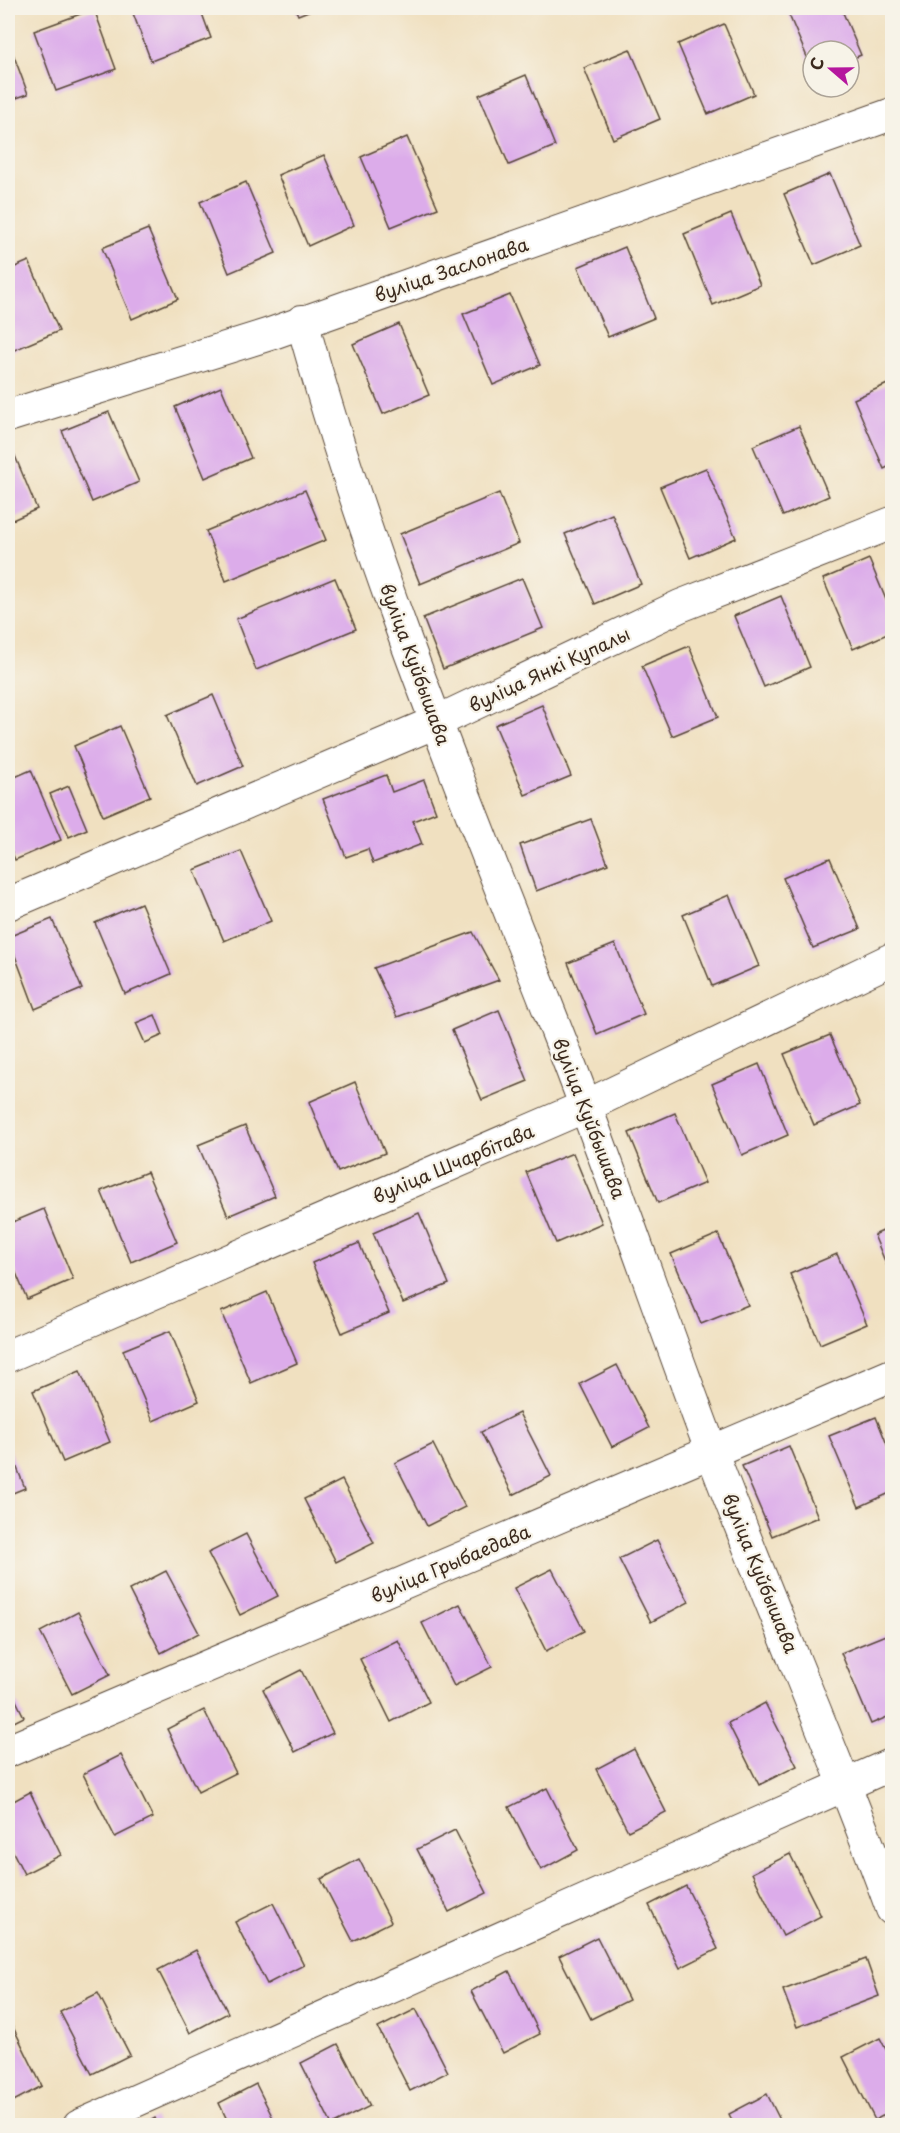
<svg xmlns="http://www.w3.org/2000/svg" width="900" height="2133" font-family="'Playpen Sans',sans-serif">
<rect width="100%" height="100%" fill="#f7f3e8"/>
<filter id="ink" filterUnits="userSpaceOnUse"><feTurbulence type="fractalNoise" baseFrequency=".0167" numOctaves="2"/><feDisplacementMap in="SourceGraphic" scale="12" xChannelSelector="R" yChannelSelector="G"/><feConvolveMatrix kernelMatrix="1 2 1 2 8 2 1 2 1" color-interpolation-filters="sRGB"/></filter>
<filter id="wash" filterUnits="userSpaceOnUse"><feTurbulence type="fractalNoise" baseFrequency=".008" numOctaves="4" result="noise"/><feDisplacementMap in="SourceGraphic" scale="24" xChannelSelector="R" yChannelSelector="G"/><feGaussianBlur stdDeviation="1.35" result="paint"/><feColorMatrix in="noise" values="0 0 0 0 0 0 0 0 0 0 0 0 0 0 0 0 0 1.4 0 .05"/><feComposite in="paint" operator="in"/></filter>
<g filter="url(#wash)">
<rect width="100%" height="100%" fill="#f0e0c0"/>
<g id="blocks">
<!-- building -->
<g fill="#dcacea">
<path d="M131,8H200L211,38L151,61Z"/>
<path d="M295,8H316L298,15Z"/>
<path d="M786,8H841L861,55L849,60V51H813V71Z"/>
<path d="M94,9L116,69L56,91L34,31Z"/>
<path d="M724,24L754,94L708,114L678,44Z"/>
<path d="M8,40L28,94L8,101Z"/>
<path d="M630,49L660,119L613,139L584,68Z"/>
<path d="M526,75L555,146L509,165L479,95Z"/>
<path d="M407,137L438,208L391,227L361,157Z"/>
<path d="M324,155L354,225L308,246L278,175Z"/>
<path d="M830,174L860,245L814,265L784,194Z"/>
<path d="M246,182L276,253L229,273L200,202Z"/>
<path d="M731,214L760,285L713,305L684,234Z"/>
<path d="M148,229L178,299L132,319L102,248Z"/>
<path d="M625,247L654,318L608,337L578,267Z"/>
<path d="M29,261L59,331L12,351L8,340V270Z"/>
<path d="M510,295L540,365L493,385L463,314Z"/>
<path d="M399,324L429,395L383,414L353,344Z"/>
<path d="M892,382V465L884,469L854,399Z"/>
<path d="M221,387L251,458L205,478L175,407Z"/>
<path d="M109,412L139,482L92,502L62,431Z"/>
<path d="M799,426L829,496L783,516L753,446Z"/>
<path d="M8,439L37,509L8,522Z"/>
<path d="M706,468L736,538L690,558L660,487Z"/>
<path d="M305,490L326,540L226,581L206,531Z"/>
<path d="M499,493L519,543L420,584L400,534Z"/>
<path d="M612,514L641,584L595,604L565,534Z"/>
<path d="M869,559L892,614V632L853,649L823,579Z"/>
<path d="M335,578L356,629L256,670L236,619Z"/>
<path d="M522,578L543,628L443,669L423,618Z"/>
<path d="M781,596L810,667L764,687L734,616Z"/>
<path d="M689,646L718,717L672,736L642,666Z"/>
<path d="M213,695L243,766L197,786L167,715Z"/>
<path d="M542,705L571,776L525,795L495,725Z"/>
<path d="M120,726L150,796L103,816L74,746Z"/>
<path d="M31,770L61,840L15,860L8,843V780Z"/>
<path d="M386,775L392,792L424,780L436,812L413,821L422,844L373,863L368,849L346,857L323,799Z"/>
<path d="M69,786L87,829L69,837L50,794Z"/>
<path d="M892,816V830L888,818Z"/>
<path d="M591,819L608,864L536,891L520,845Z"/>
<path d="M241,851L271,921L224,941L194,870Z"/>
<path d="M830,858L860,929L813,948L783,878Z"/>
<path d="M729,895L759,966L712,986L683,915Z"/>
<path d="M141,903L171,974L125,994L95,923Z"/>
<path d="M52,919L82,989L35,1009L8,937Z"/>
<path d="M473,932L499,980L397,1017L374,968Z"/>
<path d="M615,944L644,1014L597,1034L568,963Z"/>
<path d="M499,1010L528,1081L482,1100L452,1030Z"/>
<path d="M155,1015L163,1035L145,1043L136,1023Z"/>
<path d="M830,1035L860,1105L814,1125L784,1054Z"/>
<path d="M759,1064L788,1135L742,1155L712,1084Z"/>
<path d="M355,1082L385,1153L338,1172L309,1102Z"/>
<path d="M675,1113L705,1183L658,1203L629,1133Z"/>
<path d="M245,1126L275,1196L228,1216L198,1145Z"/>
<path d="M573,1153L602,1223L556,1243L526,1172Z"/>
<path d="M147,1172L177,1242L131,1262L101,1191Z"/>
<path d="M44,1209L73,1279L27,1299L8,1254V1224Z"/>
<path d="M419,1213L449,1284L403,1303L373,1233Z"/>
<path d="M892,1227V1278L874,1235Z"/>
<path d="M718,1234L748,1305L701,1324L671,1254Z"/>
<path d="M359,1243L389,1313L342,1333L312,1263Z"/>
<path d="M837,1254L867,1324L820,1344L790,1274Z"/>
<path d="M267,1292L297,1363L251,1383L221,1312Z"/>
<path d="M170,1331L199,1401L153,1421L123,1350Z"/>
<path d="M617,1365L649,1428L612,1447L580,1384Z"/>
<path d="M80,1371L110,1442L63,1462L33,1391Z"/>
<path d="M519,1413L551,1476L513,1495L481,1432Z"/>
<path d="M876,1417L892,1457V1492L859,1507L829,1436Z"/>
<path d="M433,1444L465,1507L427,1526L395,1463Z"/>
<path d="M8,1445L25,1488L8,1495Z"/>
<path d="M789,1446L818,1517L772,1536L742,1466Z"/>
<path d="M342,1480L374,1543L336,1562L304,1499Z"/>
<path d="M246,1534L278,1596L240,1615L208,1553Z"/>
<path d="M657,1540L689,1602L651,1622L619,1559Z"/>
<path d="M552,1569L584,1631L546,1651L514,1588Z"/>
<path d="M166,1571L199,1633L161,1653L129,1590Z"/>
<path d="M460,1604L492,1667L454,1686L422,1623Z"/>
<path d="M78,1612L110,1675L72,1694L40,1632Z"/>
<path d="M888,1634L892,1645V1715L871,1724L841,1653Z"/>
<path d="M398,1640L429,1702L391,1722L360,1659Z"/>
<path d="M301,1670L333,1733L295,1752L263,1689Z"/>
<path d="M8,1684L24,1717L8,1725Z"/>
<path d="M765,1703L797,1766L759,1785L728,1723Z"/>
<path d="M204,1710L236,1773L198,1792L167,1729Z"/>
<path d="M634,1749L666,1812L628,1831L596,1769Z"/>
<path d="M121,1755L153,1818L115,1837L83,1774Z"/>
<path d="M547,1788L578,1850L541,1870L509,1807Z"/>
<path d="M30,1792L61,1855L24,1874L8,1842V1804Z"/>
<path d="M455,1830L487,1893L449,1912L417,1849Z"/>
<path d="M790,1854L821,1916L783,1936L752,1873Z"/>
<path d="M359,1859L391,1922L353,1941L321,1879Z"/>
<path d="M686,1886L718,1949L680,1968L649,1905Z"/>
<path d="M273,1903L304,1965L267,1984L235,1922Z"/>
<path d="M597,1937L629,2000L591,2019L559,1956Z"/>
<path d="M196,1950L228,2013L190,2033L158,1970Z"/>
<path d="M866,1959L879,1996L797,2027L783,1990Z"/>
<path d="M509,1971L540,2034L503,2053L471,1991Z"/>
<path d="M98,1993L130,2055L92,2074L60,2012Z"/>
<path d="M416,2009L448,2072L410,2091L378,2028Z"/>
<path d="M11,2023L42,2086L8,2104V2025Z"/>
<path d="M880,2038L892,2061V2111L875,2120L843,2057Z"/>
<path d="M338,2044L370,2106L332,2125L301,2063Z"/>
<path d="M256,2084L277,2126H230L219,2103Z"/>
<path d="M767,2094L783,2126H735L729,2114Z"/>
<path d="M155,2118L158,2126H141Z"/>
</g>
</g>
</g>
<g filter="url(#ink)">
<use href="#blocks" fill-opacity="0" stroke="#564536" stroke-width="1.5"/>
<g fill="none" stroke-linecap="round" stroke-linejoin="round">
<defs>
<g id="minor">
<path d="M302,321C369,565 466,799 558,1034C612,1172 659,1312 711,1450C769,1604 836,1754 892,1909"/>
<path d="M8,416L270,334L892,114"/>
<path d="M8,904L436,722L680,606L892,523"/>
<path d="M8,1356L586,1106L892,959"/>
<path d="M8,1751L892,1375"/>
<path d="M79,2126L892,1764"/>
</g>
</defs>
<!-- minor casing -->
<use href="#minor" stroke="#564536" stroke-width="34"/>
<!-- minor -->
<use href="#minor" stroke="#fff" stroke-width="32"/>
</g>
</g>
<g text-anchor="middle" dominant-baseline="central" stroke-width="4.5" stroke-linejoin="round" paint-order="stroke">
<!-- street labels -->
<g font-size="18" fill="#3b2a1e" stroke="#f7f3e8">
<text transform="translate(451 269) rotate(-19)">вуліца Заслонава</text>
<text transform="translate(416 664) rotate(70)">вуліца Куйбышава</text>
<text transform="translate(549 669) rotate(-25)">вуліца Янкі Купалы</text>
<text transform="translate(590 1118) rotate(69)">вуліца Куйбышава</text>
<text transform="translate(453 1163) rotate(-23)">вуліца Шчарбітава</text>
<text transform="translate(450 1563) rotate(-23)">вуліца Грыбаедава</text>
<text transform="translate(761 1573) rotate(68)">вуліца Куйбышава</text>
</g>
</g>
<!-- margin -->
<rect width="900" height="2133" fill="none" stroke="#f7f3e8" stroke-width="30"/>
<!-- north arrow -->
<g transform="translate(831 69) rotate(290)"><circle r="28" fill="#f7f3e8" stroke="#aca397" stroke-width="1.5"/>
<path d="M0-4.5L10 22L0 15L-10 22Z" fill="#b5179e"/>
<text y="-9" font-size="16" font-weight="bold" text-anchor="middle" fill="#3b2a1e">С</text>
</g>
</svg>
